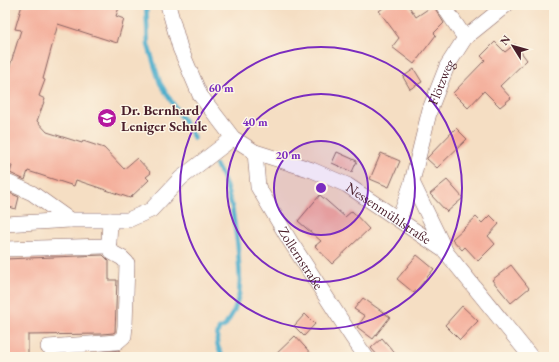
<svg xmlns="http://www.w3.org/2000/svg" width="559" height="362" font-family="'EB Garamond',serif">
<rect width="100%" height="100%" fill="#fcf5e5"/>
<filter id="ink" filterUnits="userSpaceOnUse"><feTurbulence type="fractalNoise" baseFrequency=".025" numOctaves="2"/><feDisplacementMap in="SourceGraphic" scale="8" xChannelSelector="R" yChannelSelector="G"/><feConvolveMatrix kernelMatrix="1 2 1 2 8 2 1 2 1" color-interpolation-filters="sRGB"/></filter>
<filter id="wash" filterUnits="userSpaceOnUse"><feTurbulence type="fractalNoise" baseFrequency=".012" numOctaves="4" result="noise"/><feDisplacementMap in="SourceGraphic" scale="16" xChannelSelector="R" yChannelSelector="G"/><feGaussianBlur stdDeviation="0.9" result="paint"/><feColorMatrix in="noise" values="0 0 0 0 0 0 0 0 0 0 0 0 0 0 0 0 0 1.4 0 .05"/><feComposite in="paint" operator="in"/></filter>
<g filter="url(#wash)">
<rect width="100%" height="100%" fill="#f5dec3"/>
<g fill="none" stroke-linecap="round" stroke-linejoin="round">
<!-- stream -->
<g stroke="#4daecc" stroke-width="4.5">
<path d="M146,5L148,45L160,83L194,138"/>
<path d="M216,165L221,174L226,186L232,207L238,248L240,281L239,295L234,311L225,326L219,329C215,340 217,347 223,357"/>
</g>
</g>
<g id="blocks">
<!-- building -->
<g fill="#f4af9b">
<path d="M22,5H120L116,16L124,19L117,43L58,24L43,79L45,80L39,96L45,99L37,121L47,132L82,143L83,141L104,148L124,169L137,158L151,173L146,177L149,180L130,198L76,180L74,186L28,171L25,180L10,173L12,166L5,164V68L9,69L21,30L15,29Z"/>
<path d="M387,5H408L416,17L434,5L436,10L444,23L434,33L436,35L414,64L392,47L399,38L379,11Z"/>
<path d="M495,42L505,52L515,44L527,60L500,86L511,98L500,107L484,91L468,108L453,93L485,60L481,56Z"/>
<path d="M414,69L422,82L410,89L403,77Z"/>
<path d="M456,128L467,139L437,168L427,159V158Z"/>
<path d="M337,152L357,161L352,172L332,163Z"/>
<path d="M381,153L400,161L389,187L370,179Z"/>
<path d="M447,180L463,198L447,212L430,194Z"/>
<path d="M5,191L19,197L16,209L5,206Z"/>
<path d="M320,195L345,217L352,211L369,229L332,264L315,246L321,241L298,221Z"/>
<path d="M490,215L499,224L488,236L495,244L478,261L465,247L462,250L452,239L476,217L482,223Z"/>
<path d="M103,255L109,261V280H117L115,332L113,333L102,334L28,335V357H5V259Z"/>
<path d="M417,255L434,269L414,293L397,279Z"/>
<path d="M511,265L529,288L511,303L492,280Z"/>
<path d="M363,298L390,317L373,339L357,327L365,316L354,309Z"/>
<path d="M462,306L478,321L460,340L445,325Z"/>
<path d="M305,314L315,324L304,336L294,326Z"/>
<path d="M295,336L314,357H273Z"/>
<path d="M382,338L398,357H379L371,348Z"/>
<path d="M119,350L120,357H104V352Z"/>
</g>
</g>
</g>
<g filter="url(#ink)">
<use href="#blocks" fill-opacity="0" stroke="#866260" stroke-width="1"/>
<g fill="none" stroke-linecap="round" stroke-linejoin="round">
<defs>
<g id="minor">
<path id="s1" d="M168,5L180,48L200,95L233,138L255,152L312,170L347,185L445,251L531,357"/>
<path d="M443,5L465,38"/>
<path id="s2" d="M255,152L258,187L290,241L352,337L366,357"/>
<path d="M5,181L32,193L70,220H128L151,210L181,178L233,138"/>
<path d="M399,220L412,182"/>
<path d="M5,224L70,220"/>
<path d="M5,249L105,246L109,242L110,220"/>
<path id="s3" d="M445,250L412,182L430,109L447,66L465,38L506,5"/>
<path d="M48,347L117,342L124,336L125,326L127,263L122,258L113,253L107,245"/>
</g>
</defs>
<!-- minor casing -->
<use href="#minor" stroke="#866260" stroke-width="16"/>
<!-- minor -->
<use href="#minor" stroke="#fff" stroke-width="15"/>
</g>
</g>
<!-- distance rings -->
<circle cx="321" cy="188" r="47" fill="#7b2cbf" fill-opacity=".12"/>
<g fill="none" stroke="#7b2cbf" stroke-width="2">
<circle cx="321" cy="188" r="47"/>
<circle cx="321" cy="188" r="94"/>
<circle cx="321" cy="188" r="141"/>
</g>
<!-- icons -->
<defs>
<symbol id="school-disc" viewBox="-11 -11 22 22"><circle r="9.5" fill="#b5179e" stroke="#fcf5e5"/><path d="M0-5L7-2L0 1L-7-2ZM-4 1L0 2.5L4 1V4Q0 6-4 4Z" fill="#fff"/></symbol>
</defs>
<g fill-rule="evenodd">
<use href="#school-disc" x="96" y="107" width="22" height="22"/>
</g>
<g text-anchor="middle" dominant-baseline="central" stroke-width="3" stroke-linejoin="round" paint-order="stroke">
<!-- street labels -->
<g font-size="14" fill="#4a1f2b" stroke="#fcf5e5">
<text stroke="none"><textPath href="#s3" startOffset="180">Flötzweg</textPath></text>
<text stroke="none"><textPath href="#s1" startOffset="324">Nessenmühlstraße</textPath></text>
<text stroke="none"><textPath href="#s2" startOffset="118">Zollernstraße</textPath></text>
</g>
<!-- poi labels -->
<g font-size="14" font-weight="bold" fill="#4a1f2b" stroke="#fcf5e5" text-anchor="start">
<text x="121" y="110">Dr. Bernhard<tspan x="121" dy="16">Leniger Schule</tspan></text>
</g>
</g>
<circle cx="321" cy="188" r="6" fill="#7b2cbf" stroke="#fcf5e5" stroke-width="2"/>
<g font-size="12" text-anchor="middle" font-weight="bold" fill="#7b2cbf" stroke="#fcf5e5" stroke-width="3" stroke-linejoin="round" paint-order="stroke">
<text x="221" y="92">60 m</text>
<text x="255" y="126">40 m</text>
<text x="288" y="159">20 m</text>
</g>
<!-- margin -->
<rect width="559" height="362" fill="none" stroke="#fcf5e5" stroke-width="20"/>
<!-- north arrow -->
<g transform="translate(513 46) rotate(307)" stroke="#fcf5e5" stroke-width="3" paint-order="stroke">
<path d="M0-3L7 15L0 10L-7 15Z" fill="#4a1f2b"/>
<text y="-6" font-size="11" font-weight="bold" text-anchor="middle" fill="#4a1f2b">N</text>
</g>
</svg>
